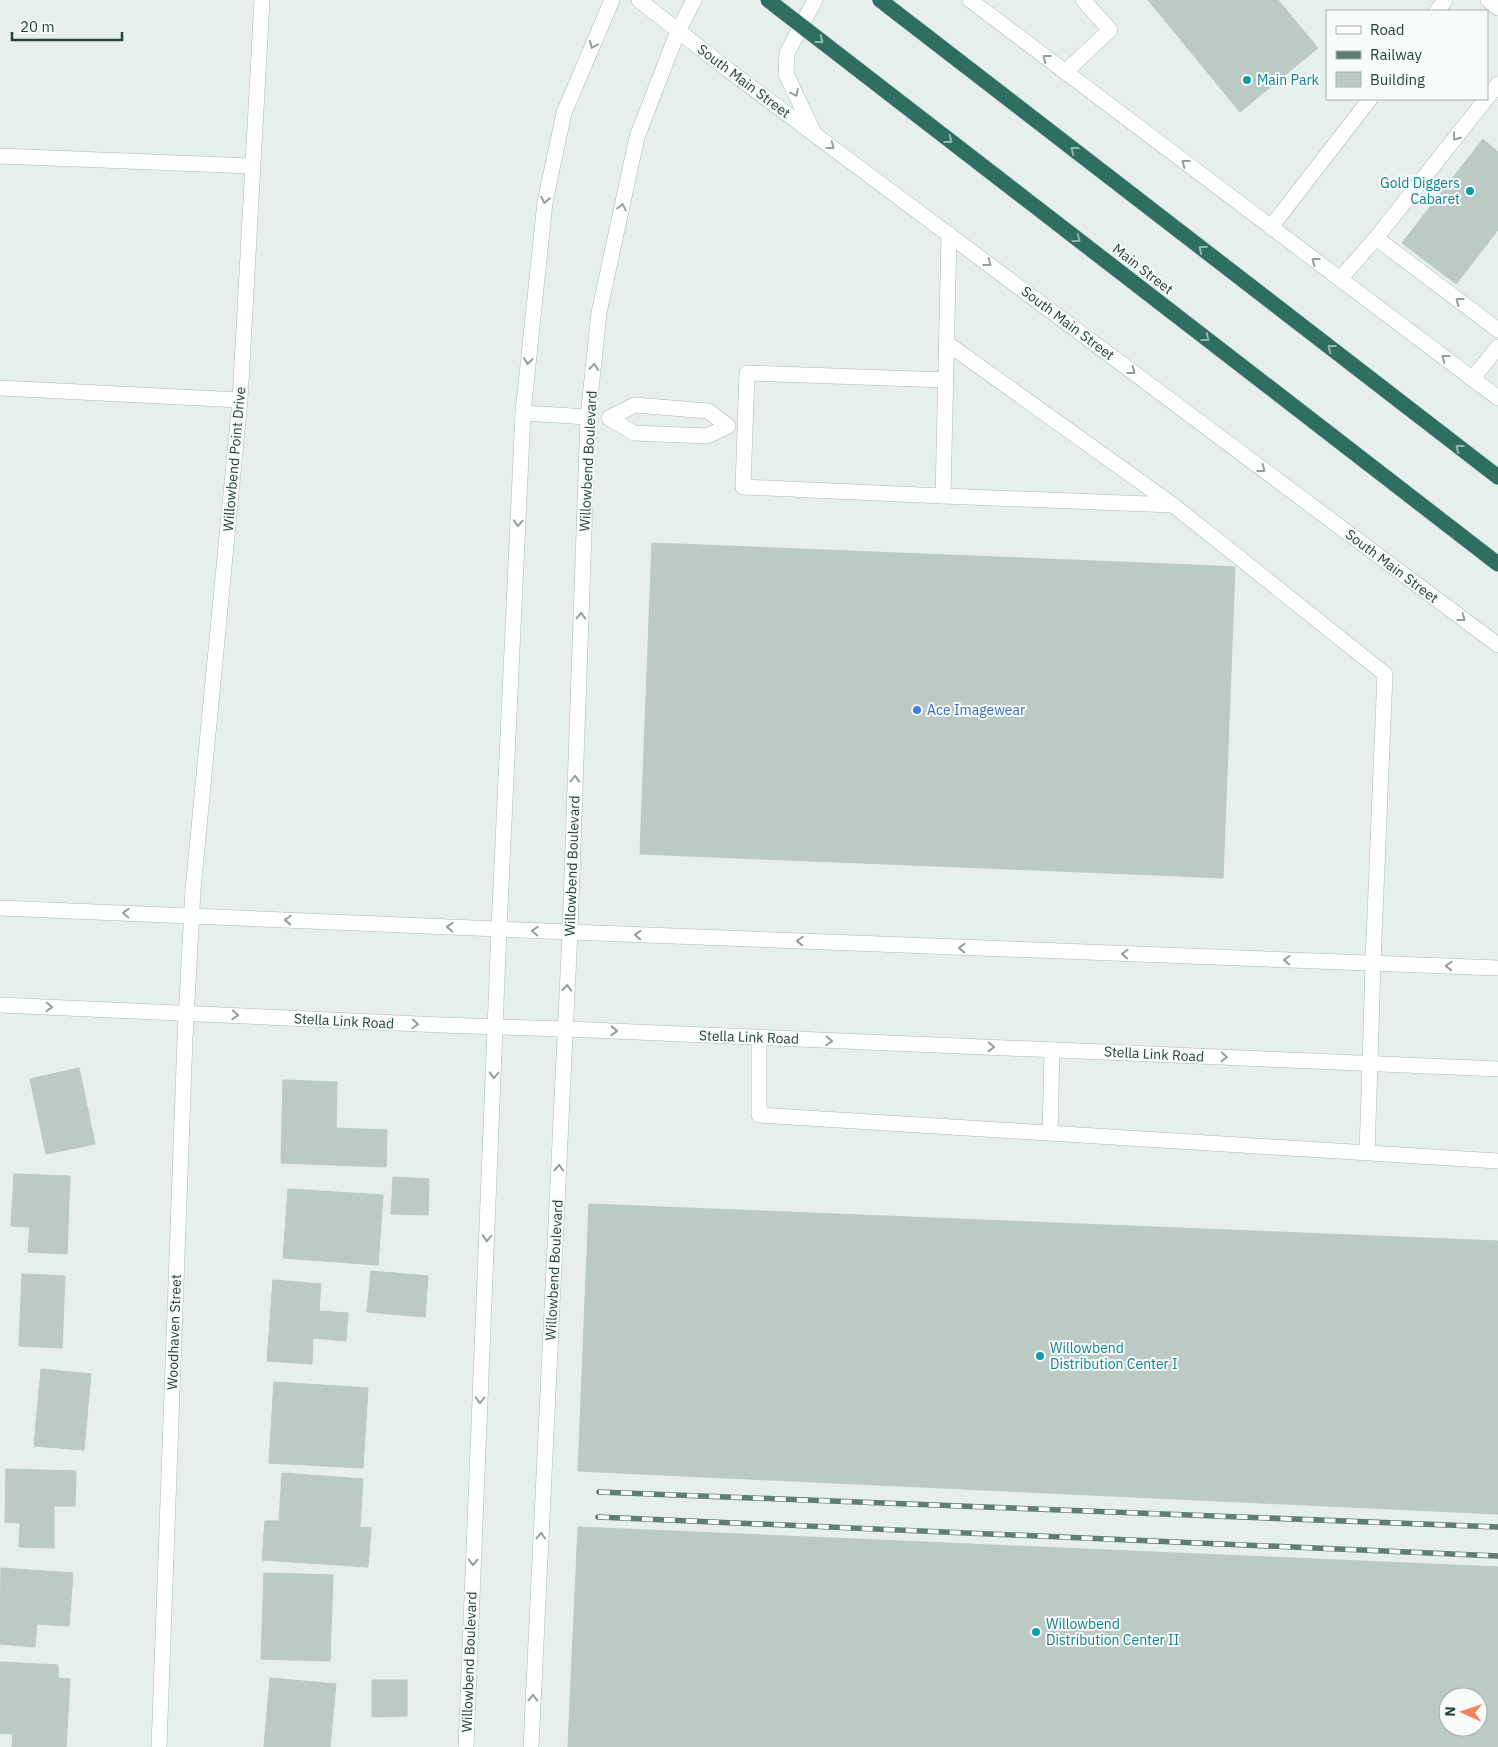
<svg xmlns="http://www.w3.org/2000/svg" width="1498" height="1747" font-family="'IBM Plex Sans',sans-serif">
<rect width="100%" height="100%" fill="#e6efeb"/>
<!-- building -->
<g fill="#bbcac4" stroke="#b8c9c2" fill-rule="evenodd">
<path d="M1148,0H1278L1318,48L1240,112Z"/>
<path d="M1483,139L1498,152V230L1456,284L1402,243Z"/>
<path d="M652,543L1193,565L1181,876L640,854Z"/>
<path d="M1193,565L1235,567L1223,878L1181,876Z"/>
<path d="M79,1068L95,1144L46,1154L30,1079Z"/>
<path d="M283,1080L337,1082L336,1128L387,1130L386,1167L281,1163Z"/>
<path d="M14,1174L70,1176L67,1254L28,1252L30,1227L11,1226Z"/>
<path d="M393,1177L429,1179L428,1215L391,1214Z"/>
<path d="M288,1189L383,1195L378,1265L283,1258Z"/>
<path d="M589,1204L1498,1241V1514L578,1471Z"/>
<path d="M371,1271L428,1276L425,1317L367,1312Z"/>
<path d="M22,1274L65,1276L62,1348L19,1346Z"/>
<path d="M273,1280L321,1284L319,1311L348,1313L346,1341L313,1338L312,1364L267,1361Z"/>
<path d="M41,1369L91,1374L84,1450L34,1446Z"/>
<path d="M274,1382L368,1388L363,1468L269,1463Z"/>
<path d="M6,1469L76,1471L75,1506H54V1548L19,1547L20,1523L5,1522Z"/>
<path d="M282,1473L363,1479L360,1527L371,1528L368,1567L262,1560L265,1521H279Z"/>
<path d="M578,1527L1498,1567V1747H568ZM1448,1697H1478V1727H1448Z"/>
<path d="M1,1568L73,1573L69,1626L37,1624L35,1647L0,1644Z"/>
<path d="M264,1573L333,1575L330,1661L261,1659Z"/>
<path d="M0,1662L58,1665V1678L70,1679L66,1747H12L13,1734L0,1733Z"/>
<path d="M270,1678L336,1684L330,1747H264Z"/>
<path d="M372,1680H407V1716L372,1717Z"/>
</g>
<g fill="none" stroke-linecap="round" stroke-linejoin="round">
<defs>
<g id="lane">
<path d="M1437,11L1445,0"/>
<path d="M1065,72L1110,30L1083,0"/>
<path d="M1487,98L1498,84"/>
<path d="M1271,227L1370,99"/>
<path d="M1376,238L1498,330"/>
<path d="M1340,279L1376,238L1486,99"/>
<path d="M948,344L1173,505L943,496L949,234"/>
<path d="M1472,379L1498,347"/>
<path d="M635,405L708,411L728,426L707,436L634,433L609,418Z"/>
<path d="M943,496L743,487L747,373L946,380"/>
<path d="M1173,505L1385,674L1373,963"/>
<path d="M759,1038V1115L1498,1161"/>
<path d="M1050,1133L1052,1050"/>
<path d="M1367,1152L1370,1064"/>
</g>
<g id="street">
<path d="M1488,0L1498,8"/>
<path d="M0,156L252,166"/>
<path d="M0,388L240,400"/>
<path d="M159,1747L185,1038L193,890L240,400L262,0"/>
</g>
<g id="secondary">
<path d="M639,0L727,69L1498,645"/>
<path d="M970,0L1498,398"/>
<path d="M813,131L786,74L787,53L815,0"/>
<path d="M523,413L588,417"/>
<path d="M0,908L570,932L1498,968"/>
<path d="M0,1005L441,1025L566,1029L1498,1069"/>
<path d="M1370,1064L1373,963"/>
<path d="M466,1747L499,929L523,413L545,202L564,113L612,0"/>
<path d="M531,1747L570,932L588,417L599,313L637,137L678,31L694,0"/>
</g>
<path id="highway" d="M880,0L1498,477"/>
</defs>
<!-- lane casing -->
<use href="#lane" stroke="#a8b8b2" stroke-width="16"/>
<!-- street casing -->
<use href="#street" stroke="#a8b8b2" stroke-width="16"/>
<!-- secondary casing -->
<use href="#secondary" stroke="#a4bbb3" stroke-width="16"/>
<!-- highway casing -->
<use href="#highway" stroke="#c2cac8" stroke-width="16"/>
<!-- lane -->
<use href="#lane" stroke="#fff" stroke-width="15"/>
<!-- street -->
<use href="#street" stroke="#fff" stroke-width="15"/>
<!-- secondary -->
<use href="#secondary" stroke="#fff" stroke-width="15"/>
<!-- highway -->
<use href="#highway" stroke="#2f6f62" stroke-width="15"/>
<defs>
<g id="rail">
<path d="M599,1492L1498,1527"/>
<path d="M598,1517L1498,1556"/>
</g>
</defs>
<!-- rail casing -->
<use href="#rail" stroke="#5f7d75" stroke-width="5.5"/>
<!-- rail -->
<use href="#rail" stroke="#f7fbf9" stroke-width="4" stroke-dasharray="11" stroke-linecap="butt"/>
<defs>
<path id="highway-bridge" d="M768,0L1498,564"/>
</defs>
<!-- highway-bridge casing -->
<use href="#highway-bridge" stroke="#c2cac8" stroke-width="16" stroke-linecap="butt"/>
<!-- highway-bridge -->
<use href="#highway-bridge" stroke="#2f6f62" stroke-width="15"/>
</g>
<!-- one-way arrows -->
<defs><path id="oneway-chevron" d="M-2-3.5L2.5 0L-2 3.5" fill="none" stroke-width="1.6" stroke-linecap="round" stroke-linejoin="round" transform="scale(1.25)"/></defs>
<g stroke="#93b5ae">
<use href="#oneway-chevron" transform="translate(820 40) rotate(38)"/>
<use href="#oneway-chevron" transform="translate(949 140) rotate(38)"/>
<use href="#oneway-chevron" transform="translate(1074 150) rotate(-142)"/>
<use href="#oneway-chevron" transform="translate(1077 239) rotate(38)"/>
<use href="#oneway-chevron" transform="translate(1202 249) rotate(-142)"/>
<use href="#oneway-chevron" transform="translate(1206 338) rotate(38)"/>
<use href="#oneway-chevron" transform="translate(1331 348) rotate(-142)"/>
<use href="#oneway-chevron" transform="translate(1459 448) rotate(-142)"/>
</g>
<g stroke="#92a09c">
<use href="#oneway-chevron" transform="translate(593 45) rotate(113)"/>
<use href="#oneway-chevron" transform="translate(1046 58) rotate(-143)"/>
<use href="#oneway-chevron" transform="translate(795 93) rotate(65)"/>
<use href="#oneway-chevron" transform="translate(1456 137) rotate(128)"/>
<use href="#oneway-chevron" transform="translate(831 146) rotate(37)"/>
<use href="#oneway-chevron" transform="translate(1185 163) rotate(-143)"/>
<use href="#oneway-chevron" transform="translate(545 200) rotate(100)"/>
<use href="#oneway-chevron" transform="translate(622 207) rotate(-78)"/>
<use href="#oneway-chevron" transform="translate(1315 261) rotate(-143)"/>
<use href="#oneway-chevron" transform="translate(988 263) rotate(37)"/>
<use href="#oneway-chevron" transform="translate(1459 301) rotate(-143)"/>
<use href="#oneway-chevron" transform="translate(1445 358) rotate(-143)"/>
<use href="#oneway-chevron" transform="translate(528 361) rotate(96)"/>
<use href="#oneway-chevron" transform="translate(594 367) rotate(-84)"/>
<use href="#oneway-chevron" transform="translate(1132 371) rotate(37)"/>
<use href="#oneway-chevron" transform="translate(1262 469) rotate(37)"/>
<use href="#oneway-chevron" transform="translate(518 523) rotate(93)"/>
<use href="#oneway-chevron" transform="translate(581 616) rotate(-88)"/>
<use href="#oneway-chevron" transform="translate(1462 618) rotate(37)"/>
<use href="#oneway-chevron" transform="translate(575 779) rotate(-88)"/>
<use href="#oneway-chevron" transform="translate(126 913) rotate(-178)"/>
<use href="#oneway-chevron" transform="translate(288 920) rotate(-178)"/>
<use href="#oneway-chevron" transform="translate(450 927) rotate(-178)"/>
<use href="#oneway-chevron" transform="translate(535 931) rotate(-177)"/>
<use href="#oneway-chevron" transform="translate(638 935) rotate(-178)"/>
<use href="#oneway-chevron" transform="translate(800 941) rotate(-178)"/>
<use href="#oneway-chevron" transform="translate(962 948) rotate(-178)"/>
<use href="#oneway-chevron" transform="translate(1125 954) rotate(-178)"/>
<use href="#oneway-chevron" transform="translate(1287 960) rotate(-178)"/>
<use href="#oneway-chevron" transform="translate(1449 966) rotate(-178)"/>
<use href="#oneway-chevron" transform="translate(567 988) rotate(-87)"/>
<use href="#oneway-chevron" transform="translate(49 1007) rotate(2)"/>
<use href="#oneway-chevron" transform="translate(235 1015) rotate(3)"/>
<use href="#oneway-chevron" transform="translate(415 1024) rotate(3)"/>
<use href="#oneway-chevron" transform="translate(614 1031) rotate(2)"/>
<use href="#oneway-chevron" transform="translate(829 1041) rotate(2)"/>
<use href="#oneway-chevron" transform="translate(991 1047) rotate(2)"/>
<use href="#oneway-chevron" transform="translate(1224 1057) rotate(3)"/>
<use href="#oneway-chevron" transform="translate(494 1075) rotate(92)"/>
<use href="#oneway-chevron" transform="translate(559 1168) rotate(-87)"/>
<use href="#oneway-chevron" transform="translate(487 1238) rotate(92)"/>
<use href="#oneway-chevron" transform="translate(480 1400) rotate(92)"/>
<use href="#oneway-chevron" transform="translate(541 1536) rotate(-87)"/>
<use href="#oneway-chevron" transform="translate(473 1562) rotate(92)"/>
<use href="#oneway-chevron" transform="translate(533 1698) rotate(-87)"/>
</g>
<!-- markers -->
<g fill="#0f9aa8" stroke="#f7fbf9" stroke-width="2">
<circle cx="1247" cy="80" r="5"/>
<circle cx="1470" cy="191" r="5"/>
<circle cx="1040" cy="1356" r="5"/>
<circle cx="1036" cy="1632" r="5"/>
</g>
<circle fill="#3f7fe0" stroke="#f7fbf9" stroke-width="2" cx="917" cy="710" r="5"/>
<g text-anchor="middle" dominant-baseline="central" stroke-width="4" stroke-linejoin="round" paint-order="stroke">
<!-- culture labels -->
<g font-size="14" fill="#0d838f" stroke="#f7fbf9" text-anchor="start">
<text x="1257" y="80">Main Park</text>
<text x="1460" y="183" text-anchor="end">Gold Diggers<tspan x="1460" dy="16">Cabaret</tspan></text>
<text x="1050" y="1348">Willowbend<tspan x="1050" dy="16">Distribution Center I</tspan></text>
<text x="1046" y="1624">Willowbend<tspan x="1046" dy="16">Distribution Center II</tspan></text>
</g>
<!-- street labels -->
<g font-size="14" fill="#24423a" stroke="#f7fbf9">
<text transform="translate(744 81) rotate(37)">South Main Street</text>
<text transform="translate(1143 269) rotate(38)">Main Street</text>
<text transform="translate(1068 323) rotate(37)">South Main Street</text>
<text transform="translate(234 459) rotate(-85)">Willowbend Point Drive</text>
<text transform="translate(588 461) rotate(-87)">Willowbend Boulevard</text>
<text transform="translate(1392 566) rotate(37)">South Main Street</text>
<text transform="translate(572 866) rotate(-88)">Willowbend Boulevard</text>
<text transform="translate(344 1021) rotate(3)">Stella Link Road</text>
<text transform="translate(749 1037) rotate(2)">Stella Link Road</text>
<text transform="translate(1154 1054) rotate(3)">Stella Link Road</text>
<text transform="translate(554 1270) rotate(-87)">Willowbend Boulevard</text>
<text transform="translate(174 1332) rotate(-88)">Woodhaven Street</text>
<text transform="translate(469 1662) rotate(-88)">Willowbend Boulevard</text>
</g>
<!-- shop labels -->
<g font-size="14" fill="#366cbe" stroke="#f7fbf9" text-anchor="start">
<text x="927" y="710">Ace Imagewear</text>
</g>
</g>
<!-- legend -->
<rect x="1326" y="10" width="162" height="90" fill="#f7fbf9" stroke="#a3b1ad"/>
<rect x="1336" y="26" width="25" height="8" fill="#ffffff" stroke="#a3b1ad"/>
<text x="1370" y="35" font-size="15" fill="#24423a">Road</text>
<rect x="1336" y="51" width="25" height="8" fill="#5f7d75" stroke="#a3b1ad"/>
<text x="1370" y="60" font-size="15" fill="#24423a">Railway</text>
<rect x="1336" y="72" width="25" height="15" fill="#bbcac4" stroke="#a3b1ad"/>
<text x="1370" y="85" font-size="15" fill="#24423a">Building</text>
<!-- north arrow -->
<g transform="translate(1463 1712) rotate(273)"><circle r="24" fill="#f7fbf9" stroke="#a3b1ad"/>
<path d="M0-4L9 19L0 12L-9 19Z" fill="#f4845f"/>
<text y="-8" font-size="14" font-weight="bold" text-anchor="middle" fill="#24423a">N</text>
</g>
<!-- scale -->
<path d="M12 32v8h110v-8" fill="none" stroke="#24423a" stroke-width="2.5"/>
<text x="20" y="32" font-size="15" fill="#24423a" stroke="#f7fbf9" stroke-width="4" paint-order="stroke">20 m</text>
</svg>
